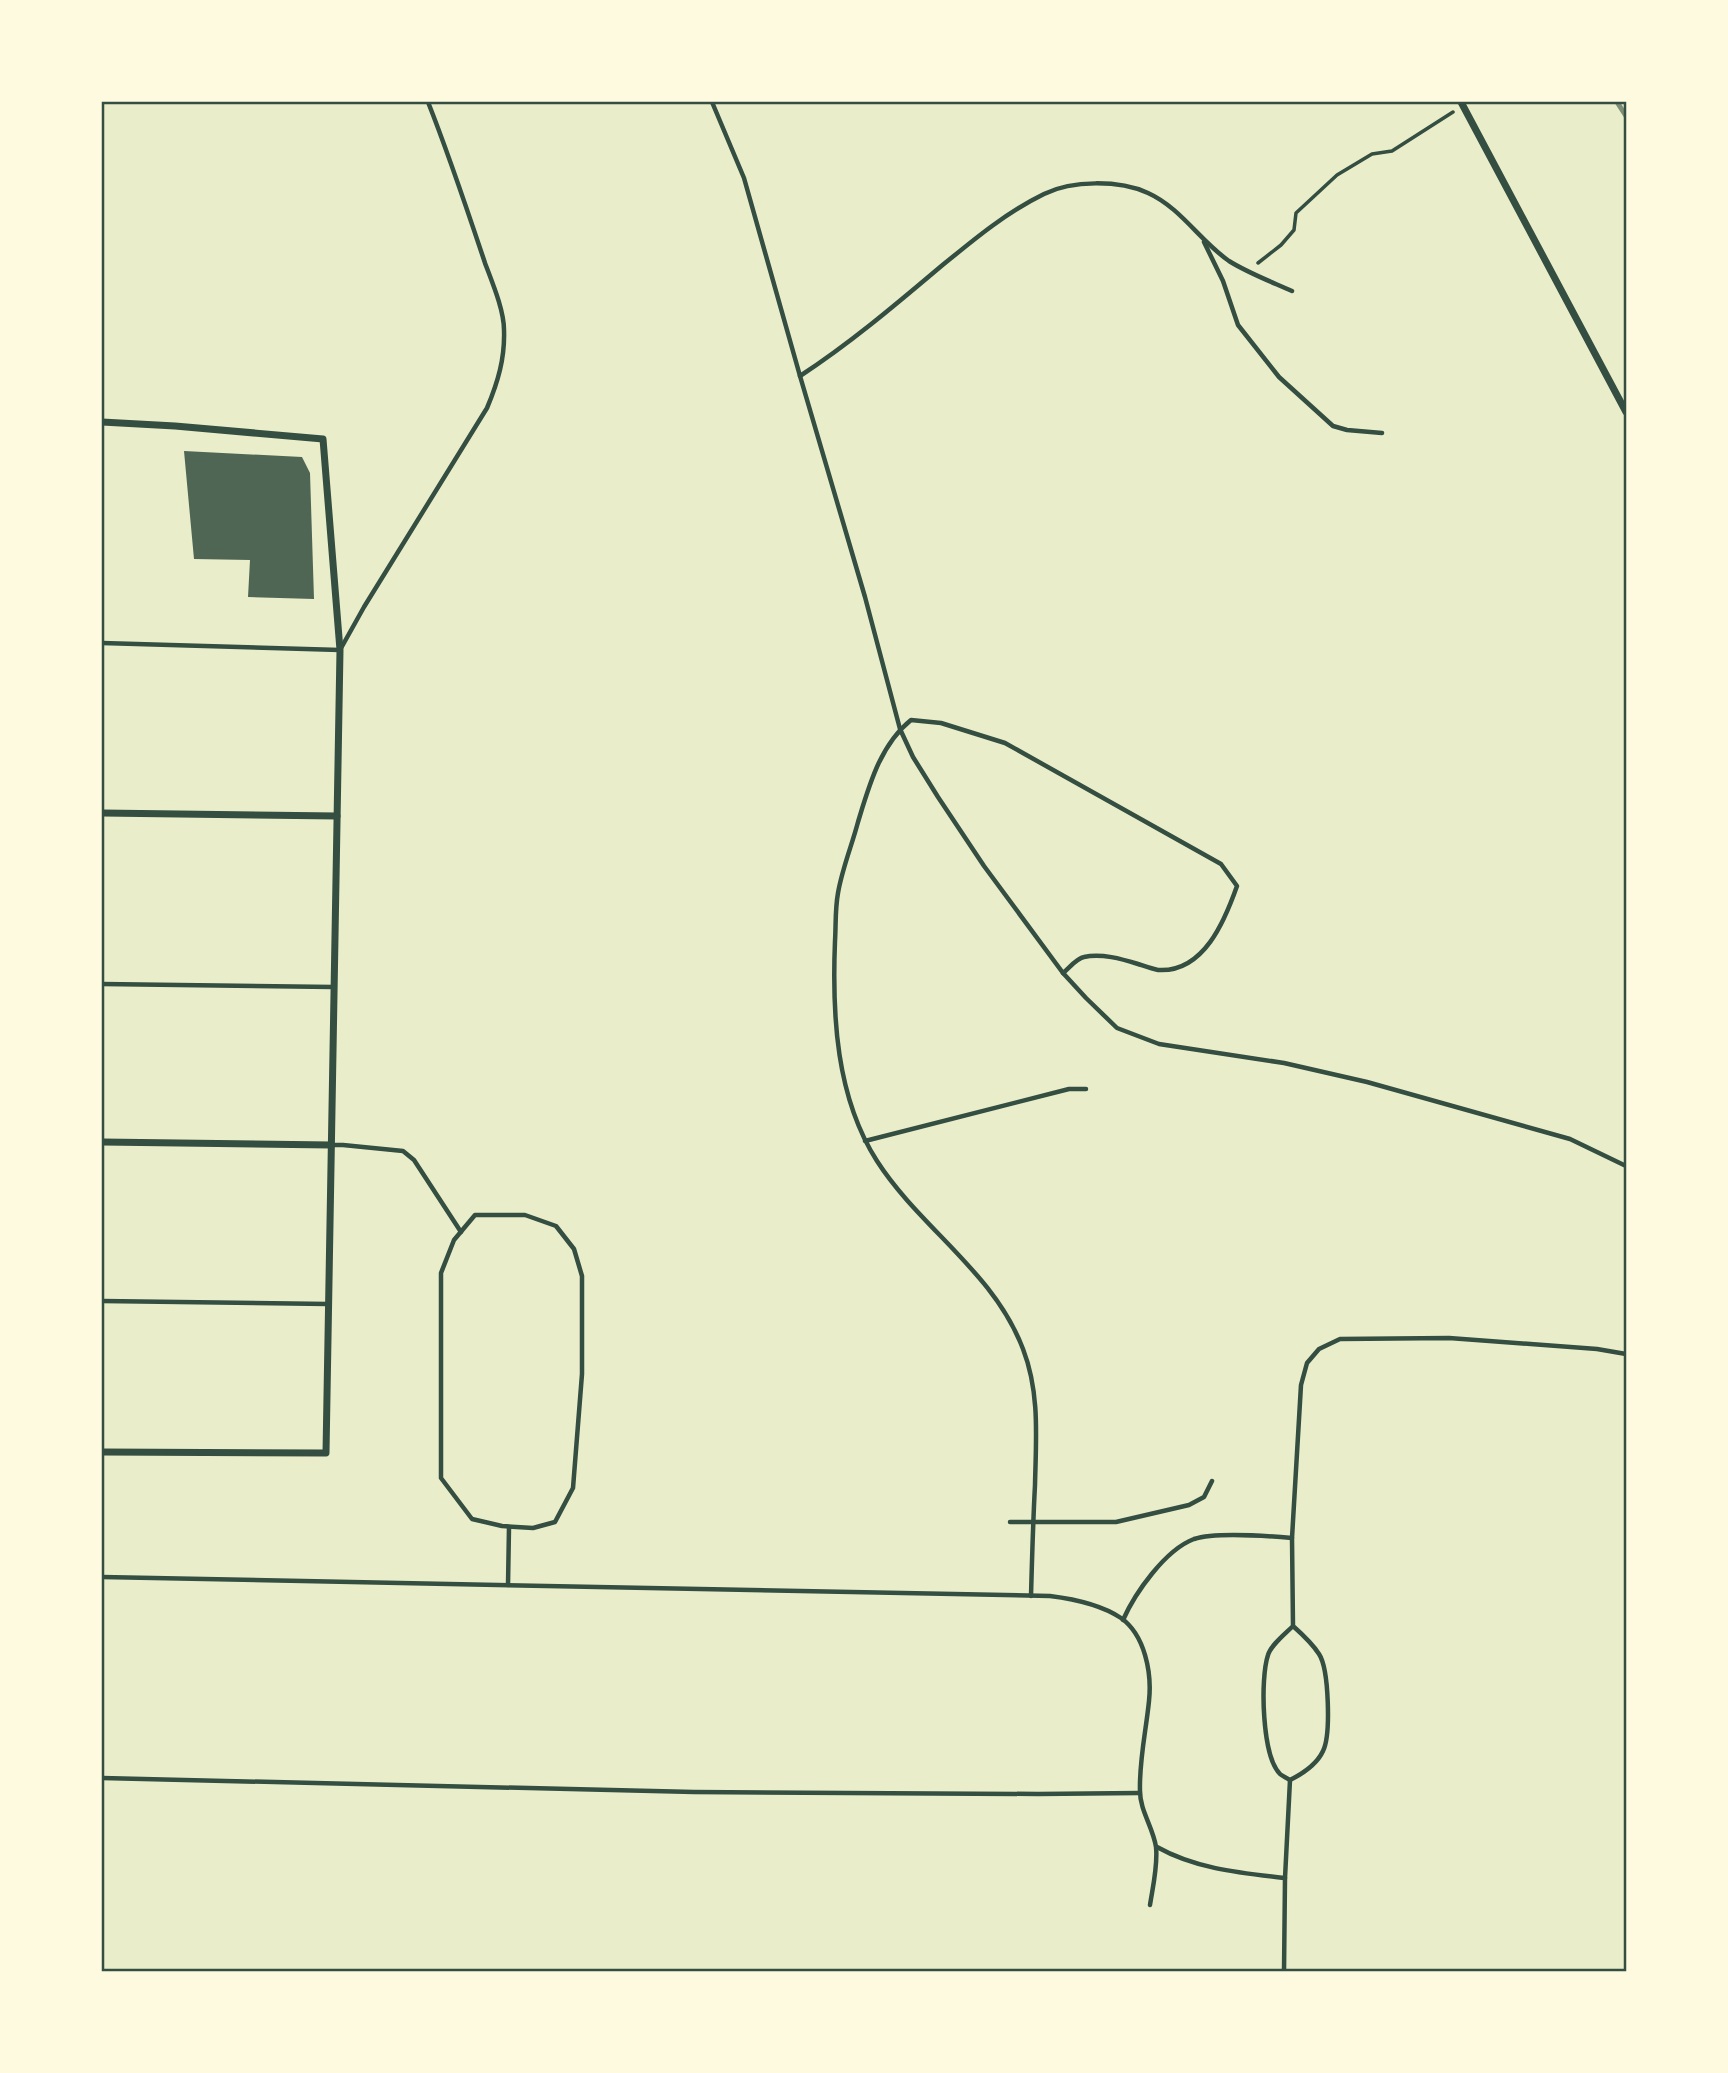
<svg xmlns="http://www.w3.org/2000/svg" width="1728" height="2073" font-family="Rubik,sans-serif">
<rect width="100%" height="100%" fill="#e9edc9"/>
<!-- building -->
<path fill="#4f6655" d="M184,451L302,457L310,473L314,599L248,597L250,560L194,559Z"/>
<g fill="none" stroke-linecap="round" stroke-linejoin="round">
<!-- path -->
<path stroke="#344e41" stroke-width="3.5" d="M1258,263L1281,245L1294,230L1296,213L1337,175L1372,154L1392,151L1453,112"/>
<!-- service -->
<g stroke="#344e41" stroke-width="4.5">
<path d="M712,102L744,178L800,376L865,597L900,729L913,757L938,797L984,866L1063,973L1086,998L1117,1028L1159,1044L1284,1063L1367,1082L1570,1139L1626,1166"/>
<path d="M1204,242L1223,281L1238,325L1279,377L1333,426L1347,430L1382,433"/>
<path d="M800,376C849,344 894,306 939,268C972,241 1005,213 1044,194C1072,180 1119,180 1148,193C1181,208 1200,241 1229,261C1248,273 1272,282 1292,291"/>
<path d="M102,643L340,650L364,607L487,408C498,382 505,358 504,330C504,310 492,282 485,263C467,209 449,155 428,102"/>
<path d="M102,984L333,987"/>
<path d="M865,1141L1069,1089H1086"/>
<path d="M331,1145H343L403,1151L414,1160L461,1232"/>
<path d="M475,1215H525L556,1226L574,1249L582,1276V1374L573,1488L555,1522L533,1528L502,1526L472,1519L441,1478V1273L454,1240Z"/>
<path d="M102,1301L328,1304"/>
<path d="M1010,1522H1116L1189,1505L1204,1497L1212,1481"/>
<path d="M102,1577L1050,1596C1074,1599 1100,1604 1121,1618C1145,1635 1152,1673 1149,1701C1146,1731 1139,1761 1140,1791C1140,1811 1153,1827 1156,1847C1158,1865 1153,1886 1150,1905"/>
<path d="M508,1585L509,1527"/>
<path d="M1031,1596C1032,1559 1033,1522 1035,1485C1036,1438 1040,1393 1023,1349C994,1272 920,1228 877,1161C836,1097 832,1015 835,941C836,925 835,909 838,893C842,869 852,845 858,822C869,786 880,745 911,720L941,723L1005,743L1221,864L1237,886C1225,920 1204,973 1158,970C1152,969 1144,966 1138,964C1122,959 1101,953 1084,957C1077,958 1069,968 1063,973"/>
<path d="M1123,1620C1135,1593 1165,1550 1194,1539C1215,1532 1269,1536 1292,1538"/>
<path d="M1293,1626C1302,1634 1312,1643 1319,1654C1329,1669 1331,1735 1323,1751C1317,1764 1302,1774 1290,1780C1289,1779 1282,1776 1280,1774C1262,1756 1260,1679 1268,1655C1271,1645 1285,1634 1293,1626L1292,1538L1301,1385L1307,1363L1319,1349L1340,1339L1449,1338L1597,1349L1626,1354"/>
<path d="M102,1778L694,1792L1038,1794L1139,1793"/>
<path d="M1157,1847C1196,1869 1241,1873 1285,1878"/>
<path d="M1284,1972L1285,1878L1290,1780"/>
</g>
<!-- minor -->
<g stroke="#344e41" stroke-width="7">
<path d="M1461,102L1626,412"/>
<path d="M102,422L175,426L323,439L340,650L326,1453L102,1452"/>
<path d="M102,813L337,816"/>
<path d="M102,1142L331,1145"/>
</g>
<!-- rail -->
<path stroke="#7c8e77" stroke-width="5" d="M1617,102L1626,116"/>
</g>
<!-- border -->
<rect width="1728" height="2073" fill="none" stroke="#fefae0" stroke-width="206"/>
<rect x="103" y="103" width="1522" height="1867" fill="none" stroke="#344e41" stroke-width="2.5"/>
</svg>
